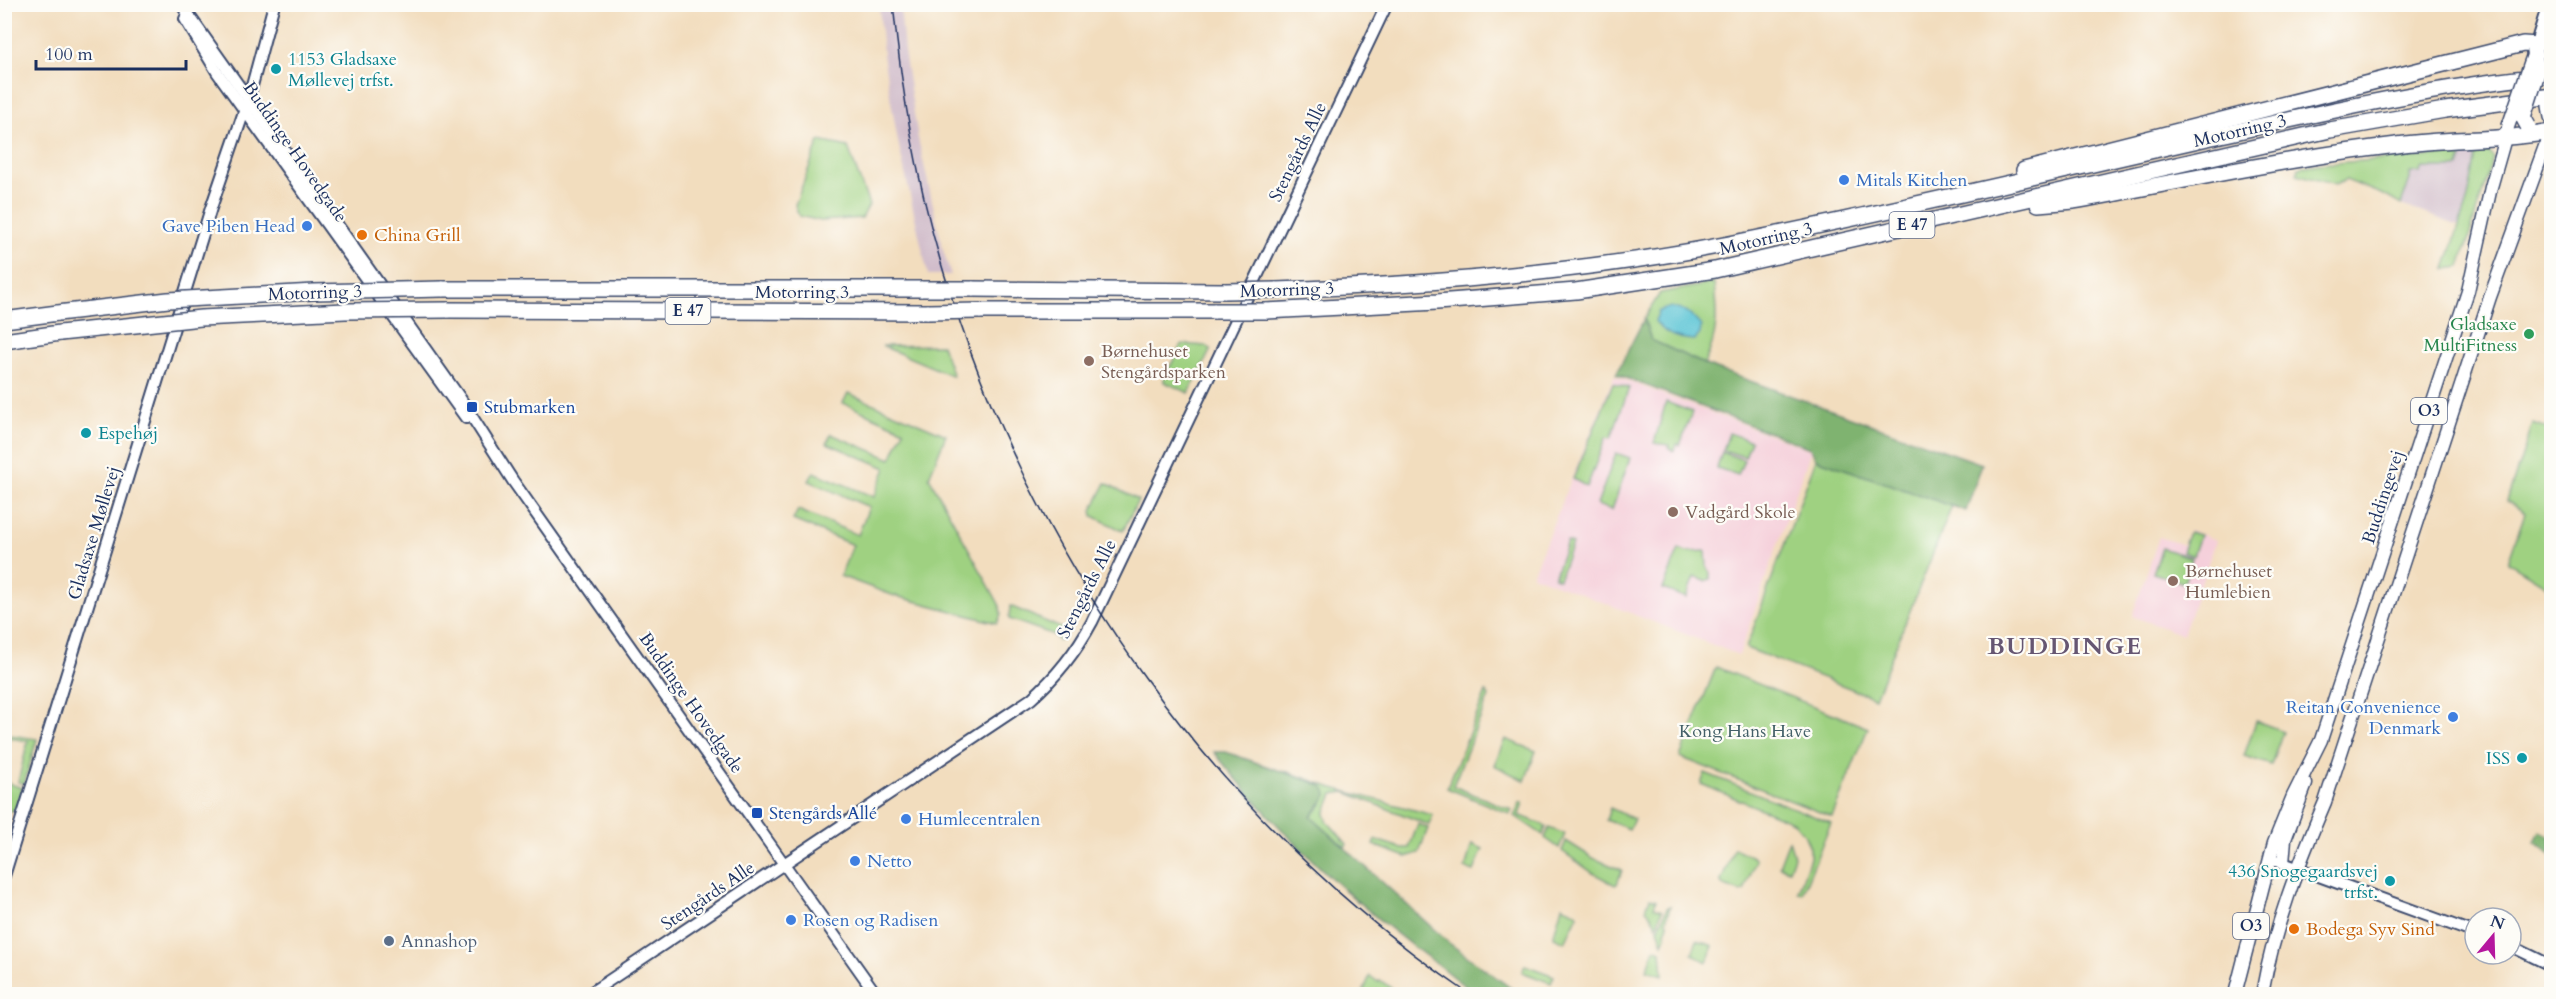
<svg xmlns="http://www.w3.org/2000/svg" width="2556" height="999" font-family="Cardo,serif">
<rect width="100%" height="100%" fill="#fdfcf7"/>
<filter id="ink" filterUnits="userSpaceOnUse"><feTurbulence type="fractalNoise" baseFrequency=".0167" numOctaves="2"/><feDisplacementMap in="SourceGraphic" scale="12" xChannelSelector="R" yChannelSelector="G"/><feConvolveMatrix kernelMatrix="1 2 1 2 8 2 1 2 1" color-interpolation-filters="sRGB"/></filter>
<filter id="wash" filterUnits="userSpaceOnUse"><feTurbulence type="fractalNoise" baseFrequency=".008" numOctaves="4" result="noise"/><feDisplacementMap in="SourceGraphic" scale="24" xChannelSelector="R" yChannelSelector="G"/><feGaussianBlur stdDeviation="1.35" result="paint"/><feColorMatrix in="noise" values="0 0 0 0 0 0 0 0 0 0 0 0 0 0 0 0 0 1.4 0 .05"/><feComposite in="paint" operator="in"/></filter>
<g filter="url(#wash)">
<rect width="100%" height="100%" fill="#f2ddbe"/>
<!-- built -->
<g fill="#f5cfda">
<path d="M1614,376L1811,450L1739,655L1532,575Z"/>
<path d="M2189,530L2216,540L2183,635L2132,616L2159,537L2183,545Z"/>
</g>
<!-- industrial -->
<g fill="#d1bdcb">
<path d="M879,5H900L904,51L918,138L943,250L951,275H928L898,142L883,55Z"/>
<path d="M2463,155H2477L2468,198L2459,226L2401,205L2410,179V173L2423,168H2459Z"/>
</g>
<!-- green -->
<g fill="#9fd181" stroke="#5d8070" stroke-width="1.5">
<path d="M819,141L848,147L869,205L862,218L821,221L799,216L795,205Z"/>
<path d="M2489,152L2493,157L2460,267L2445,269L2468,198L2476,155H2463L2459,168H2423L2420,173H2410V179L2401,205L2386,196L2346,180L2335,185L2297,174L2299,167L2319,164Z"/>
<path d="M1714,283C1717,315 1719,334 1704,364L1651,340L1644,319L1660,293Z"/>
<path d="M1182,344L1206,346L1211,349L1189,393L1164,382V378Z"/>
<path d="M942,345L953,376L882,346Z"/>
<path d="M1613,383L1629,388L1611,438L1606,437L1587,487L1573,479Z"/>
<path d="M848,393L946,435L929,477L1000,606L1001,615L997,623L892,595L840,576L853,545L793,520L798,510L858,535L869,507L809,481L814,472L874,497L886,468L827,443L831,434L891,459L904,430L843,403Z"/>
<path d="M1666,402L1692,412L1680,445L1677,444L1674,451L1668,448L1669,445L1654,443Z"/>
<path d="M2533,423L2551,430V589L2508,562L2525,513L2507,501Z"/>
<path d="M1729,433L1751,441L1745,457L1723,450Z"/>
<path d="M1722,452L1744,460L1738,475L1717,468Z"/>
<path d="M1616,453L1630,458L1612,510L1597,505Z"/>
<path d="M1816,459L1952,506L1875,698L1746,648Z"/>
<path d="M1106,483L1138,500L1123,531L1093,516L1092,510Z"/>
<path d="M2189,532L2200,535L2193,556L2182,552Z"/>
<path d="M1567,542L1572,544L1559,579L1554,577Z"/>
<path d="M2162,548L2192,558L2184,583L2153,573Z"/>
<path d="M1679,549L1686,552L1706,551L1707,567L1710,572V579L1705,581L1694,577L1686,598L1663,589Z"/>
<path d="M1010,606L1068,631L1059,641L1054,635L1009,619Z"/>
<path d="M1716,667L1868,728L1832,817L1680,757Z"/>
<path d="M1486,692L1489,696L1453,786L1512,810L1510,814L1447,788Z"/>
<path d="M2256,721L2283,731L2271,765L2244,756Z"/>
<path d="M4,734L37,739L24,784L18,782L28,741L5,737Z"/>
<path d="M1505,739L1536,751L1525,781L1494,765Z"/>
<path d="M1285,771L1333,788L1433,815L1429,825L1345,792L1333,794L1325,814L1328,822L1347,844L1345,847L1311,817L1322,804Z"/>
<path d="M1705,773L1831,823L1802,894L1798,892L1810,858V848L1804,834L1795,823L1701,784Z"/>
<path d="M5,782L22,788L16,808L6,813L5,812Z"/>
<path d="M1520,802L1523,803L1519,815L1546,826L1543,835L1515,816Z"/>
<path d="M1610,808L1634,819L1629,829L1606,820Z"/>
<path d="M1418,824L1428,828L1419,853L1406,857L1374,845L1376,840L1401,848H1409Z"/>
<path d="M1549,828L1565,834L1559,848L1545,838Z"/>
<path d="M1789,840L1794,856L1789,870L1779,866Z"/>
<path d="M1566,841L1593,858L1622,870L1617,884L1615,885L1593,873L1562,851Z"/>
<path d="M1472,844L1483,849L1474,871L1465,868Z"/>
<path d="M1734,848L1753,857L1756,860L1744,891L1740,892L1722,885L1721,881Z"/>
<path d="M1650,898L1656,900L1654,907L1662,910L1657,925L1646,909Z"/>
<path d="M1562,906L1576,912L1578,915L1565,942L1554,937V934Z"/>
<path d="M1670,906L1666,921L1668,925L1665,932L1666,936L1663,943L1658,929L1667,908Z"/>
<path d="M1697,940L1713,946L1707,962L1692,954Z"/>
<path d="M1655,948L1661,951L1663,975L1647,970Z"/>
<path d="M1525,965L1554,976L1551,983L1522,972Z"/>
<path d="M1370,976L1378,982L1380,980L1399,994H1362Z"/>
</g>
<!-- forest -->
<g fill="#7fb36f" stroke="#4d7166" stroke-width="1.5">
<path d="M1644,319L1651,340L1708,366L1982,464L1966,511L1816,459L1810,448L1616,374Z"/>
<path d="M1214,752H1226L1321,785L1326,790L1327,795L1311,817L1449,943L1519,994C1508,995 1489,998 1479,994C1465,989 1447,971 1434,962C1353,903 1277,831 1214,752Z"/>
<path d="M2540,831L2551,836V855L2535,842Z"/>
</g>
<!-- water -->
<path fill="#5bc5d6" stroke="#3b7a9a" stroke-width="1.5" d="M1671,307L1689,313L1701,326L1700,334L1695,340C1678,339 1666,336 1655,321L1659,311Z"/>
</g>
<g filter="url(#ink)">
<g fill="none" stroke-linecap="round" stroke-linejoin="round">
<defs>
<g id="secondary">
<path d="M181,4L460,398L513,481L876,994"/>
<path d="M185,19L217,72L466,418"/>
<path d="M2534,50L2548,4"/>
<path d="M2275,860L2475,933"/>
<path d="M4,876L211,208L249,97L274,4"/>
<path d="M2511,946L2552,966"/>
<path d="M589,994L1031,699C1056,677 1076,652 1092,622L1387,4"/>
</g>
<g id="primary">
<path d="M2283,863L2285,839L2306,784"/>
<path d="M2235,994L2274,843L2293,796L2321,740L2468,291L2491,187L2507,131"/>
<path d="M2262,994C2274,927 2298,865 2325,802L2490,297L2552,127"/>
</g>
<g id="highway">
<path d="M2552,99L2550,106L2552,117"/>
<path d="M2024,170L2523,44L2552,46"/>
<path d="M2038,204L2074,201C2181,181 2289,158 2397,145C2448,138 2501,141 2552,132"/>
<path d="M442,289H922"/>
<path d="M972,289L1225,291"/>
<path d="M1276,290C1427,285 1580,273 1729,244C1891,212 2051,173 2212,137C2324,112 2437,86 2552,75"/>
<path d="M447,310L928,312"/>
<path d="M979,311H1215"/>
<path d="M1266,311L1437,302L1576,291L1715,270L2330,130L2445,110L2552,96"/>
<path d="M4,320L58,313"/>
<path d="M4,341L60,333"/>
</g>
</defs>
<!-- secondary casing -->
<use href="#secondary" stroke="#3b496c" stroke-width="14"/>
<!-- primary casing -->
<use href="#primary" stroke="#3b496c" stroke-width="15"/>
<!-- highway casing -->
<use href="#highway" stroke="#3b496c" stroke-width="18"/>
<!-- secondary -->
<use href="#secondary" stroke="#fff" stroke-width="10"/>
<!-- primary -->
<use href="#primary" stroke="#fff" stroke-width="12"/>
<!-- highway -->
<use href="#highway" stroke="#fff" stroke-width="15"/>
<!-- tram -->
<path stroke="#1b2f5e" stroke-width="1.5" d="M893,4C902,95 917,185 944,273C1032,563 1219,824 1469,994"/>
<defs>
<path id="primary-bridge" d="M2508,127L2534,52"/>
<g id="highway-bridge">
<path d="M2528,126L2523,117L2537,73L2534,51"/>
<path d="M922,289H972"/>
<path d="M1225,291L1276,290"/>
<path d="M1215,311H1266"/>
<path d="M928,312L979,311"/>
<path d="M58,313L168,300L314,292L442,289"/>
<path d="M60,333L201,318L345,311L447,310"/>
</g>
</defs>
<!-- primary-bridge casing -->
<use href="#primary-bridge" stroke="#3b496c" stroke-width="15" stroke-linecap="butt"/>
<!-- highway-bridge casing -->
<use href="#highway-bridge" stroke="#3b496c" stroke-width="18" stroke-linecap="butt"/>
<!-- primary-bridge -->
<use href="#primary-bridge" stroke="#fff" stroke-width="12"/>
<!-- highway-bridge -->
<use href="#highway-bridge" stroke="#fff" stroke-width="15"/>
</g>
</g>
<!-- markers -->
<g fill="#0f9aa8" stroke="#fdfcf7" stroke-width="2">
<circle cx="276" cy="69" r="6"/>
<circle cx="86" cy="433" r="6"/>
<circle cx="2522" cy="758" r="6"/>
<circle cx="2390" cy="881" r="6"/>
</g>
<g fill="#3f7fe0" stroke="#fdfcf7" stroke-width="2">
<circle cx="1844" cy="180" r="6"/>
<circle cx="307" cy="226" r="6"/>
<circle cx="2453" cy="717" r="6"/>
<circle cx="906" cy="819" r="6"/>
<circle cx="855" cy="861" r="6"/>
<circle cx="791" cy="920" r="6"/>
</g>
<g fill="#e8710a" stroke="#fdfcf7" stroke-width="2">
<circle cx="362" cy="235" r="6"/>
<circle cx="2294" cy="929" r="6"/>
</g>
<circle fill="#2e9e5b" stroke="#fdfcf7" stroke-width="2" cx="2529" cy="334" r="6"/>
<g fill="#8d6e63" stroke="#fdfcf7" stroke-width="2">
<circle cx="1089" cy="361" r="6"/>
<circle cx="1673" cy="512" r="6"/>
<circle cx="2173" cy="581" r="6"/>
</g>
<g fill="#1a4fb4" stroke="#fdfcf7" stroke-width="2">
<rect x="466" y="401" width="12" height="12" rx="3"/>
<rect x="751" y="807" width="12" height="12" rx="3"/>
</g>
<circle fill="#5c6f8a" stroke="#fdfcf7" stroke-width="2" cx="389" cy="941" r="6"/>
<g text-anchor="middle" dominant-baseline="central" stroke-width="4.5" stroke-linejoin="round" paint-order="stroke">
<!-- shield labels -->
<g fill="#fdfcf7" stroke="#5f6c8c" stroke-width="1.5">
<rect x="1889.5" y="212" width="45" height="26" rx="4.5"/>
<rect x="665.5" y="298" width="45" height="26" rx="4.5"/>
<rect x="2411" y="398" width="36" height="26" rx="4.5"/>
<rect x="2233" y="913" width="36" height="26" rx="4.5"/>
</g>
<g font-size="16" font-weight="bold" fill="#1b2f5e">
<text x="1912" y="225">E 47</text>
<text x="688" y="311">E 47</text>
<text x="2429" y="411">O3</text>
<text x="2251" y="926">O3</text>
</g>
<!-- culture labels -->
<g font-size="18" fill="#0d838f" stroke="#fdfcf7" text-anchor="start">
<text x="288" y="59">1153 Gladsaxe<tspan x="288" dy="21">Møllevej trfst.</tspan></text>
<text x="98" y="433">Espehøj</text>
<text x="2510" y="758" text-anchor="end">ISS</text>
<text x="2378" y="871" text-anchor="end">436 Snogegaardsvej<tspan x="2378" dy="21">trfst.</tspan></text>
</g>
<!-- street labels -->
<g font-size="18" fill="#1b2f5e" stroke="#fdfcf7">
<text transform="translate(2240 131) rotate(-13)">Motorring 3</text>
<text transform="translate(295 152) rotate(55)">Buddinge Hovedgade</text>
<text transform="translate(1298 152) rotate(-64)">Stengårds Alle</text>
<text transform="translate(1766 239) rotate(-13)">Motorring 3</text>
<text transform="translate(1287 290) rotate(-2)">Motorring 3</text>
<text x="802" y="292">Motorring 3</text>
<text transform="translate(315 293) rotate(-2)">Motorring 3</text>
<text transform="translate(2383 497) rotate(-72)">Buddingevej</text>
<text transform="translate(94 533) rotate(-73)">Gladsaxe Møllevej</text>
<text transform="translate(1087 589) rotate(-63)">Stengårds Alle</text>
<text transform="translate(691 703) rotate(55)">Buddinge Hovedgade</text>
<text transform="translate(708 896) rotate(-34)">Stengårds Alle</text>
</g>
<!-- shop labels -->
<g font-size="18" fill="#366cbe" stroke="#fdfcf7" text-anchor="start">
<text x="1856" y="180">Mitals Kitchen</text>
<text x="295" y="226" text-anchor="end">Gave Piben Head</text>
<text x="2441" y="707" text-anchor="end">Reitan Convenience<tspan x="2441" dy="21">Denmark</tspan></text>
<text x="918" y="819">Humlecentralen</text>
<text x="867" y="861">Netto</text>
<text x="803" y="920">Rosen og Radisen</text>
</g>
<!-- food labels -->
<g font-size="18" fill="#c56008" stroke="#fdfcf7" text-anchor="start">
<text x="374" y="235">China Grill</text>
<text x="2306" y="929">Bodega Syv Sind</text>
</g>
<!-- leisure labels -->
<g font-size="18" fill="#27864d" stroke="#fdfcf7" text-anchor="end">
<text x="2517" y="324">Gladsaxe<tspan x="2517" dy="21">MultiFitness</tspan></text>
</g>
<!-- education labels -->
<g font-size="18" fill="#785e54" stroke="#fdfcf7" text-anchor="start">
<text x="1101" y="351">Børnehuset<tspan x="1101" dy="21">Stengårdsparken</tspan></text>
<text x="1685" y="512">Vadgård Skole</text>
<text x="2185" y="571">Børnehuset<tspan x="2185" dy="21">Humlebien</tspan></text>
</g>
<!-- transit labels -->
<g font-size="18" fill="#164399" stroke="#fdfcf7" text-anchor="start">
<text x="484" y="407">Stubmarken</text>
<text x="769" y="813">Stengårds Allé</text>
</g>
<!-- park labels -->
<g font-size="18" fill="#436068" stroke="#fdfcf7">
<text x="1745" y="731">Kong Hans Have</text>
</g>
<!-- service labels -->
<g font-size="18" fill="#4e5e75" stroke="#fdfcf7" text-anchor="start">
<text x="401" y="941">Annashop</text>
</g>
<!-- district labels -->
<g font-size="24" font-weight="bold" letter-spacing="1.5" fill="#665672" stroke="#fdfcf7">
<text x="2065" y="646">BUDDINGE</text>
</g>
</g>
<!-- margin -->
<rect width="2556" height="999" fill="none" stroke="#fdfcf7" stroke-width="24"/>
<!-- north arrow -->
<g transform="translate(2493 936) rotate(19)"><circle r="28" fill="#fdfcf7" stroke="#a3aaba" stroke-width="1.5"/>
<path d="M0-4.5L10 22L0 15L-10 22Z" fill="#b5179e"/>
<text y="-9" font-size="16" font-weight="bold" text-anchor="middle" fill="#1b2f5e">N</text>
</g>
<!-- scale -->
<path d="M36 60v9h150v-9" fill="none" stroke="#1b2f5e" stroke-width="3"/>
<text x="45" y="60" font-size="18" fill="#1b2f5e" stroke="#fdfcf7" stroke-width="4.5" paint-order="stroke">100 m</text>
</svg>
